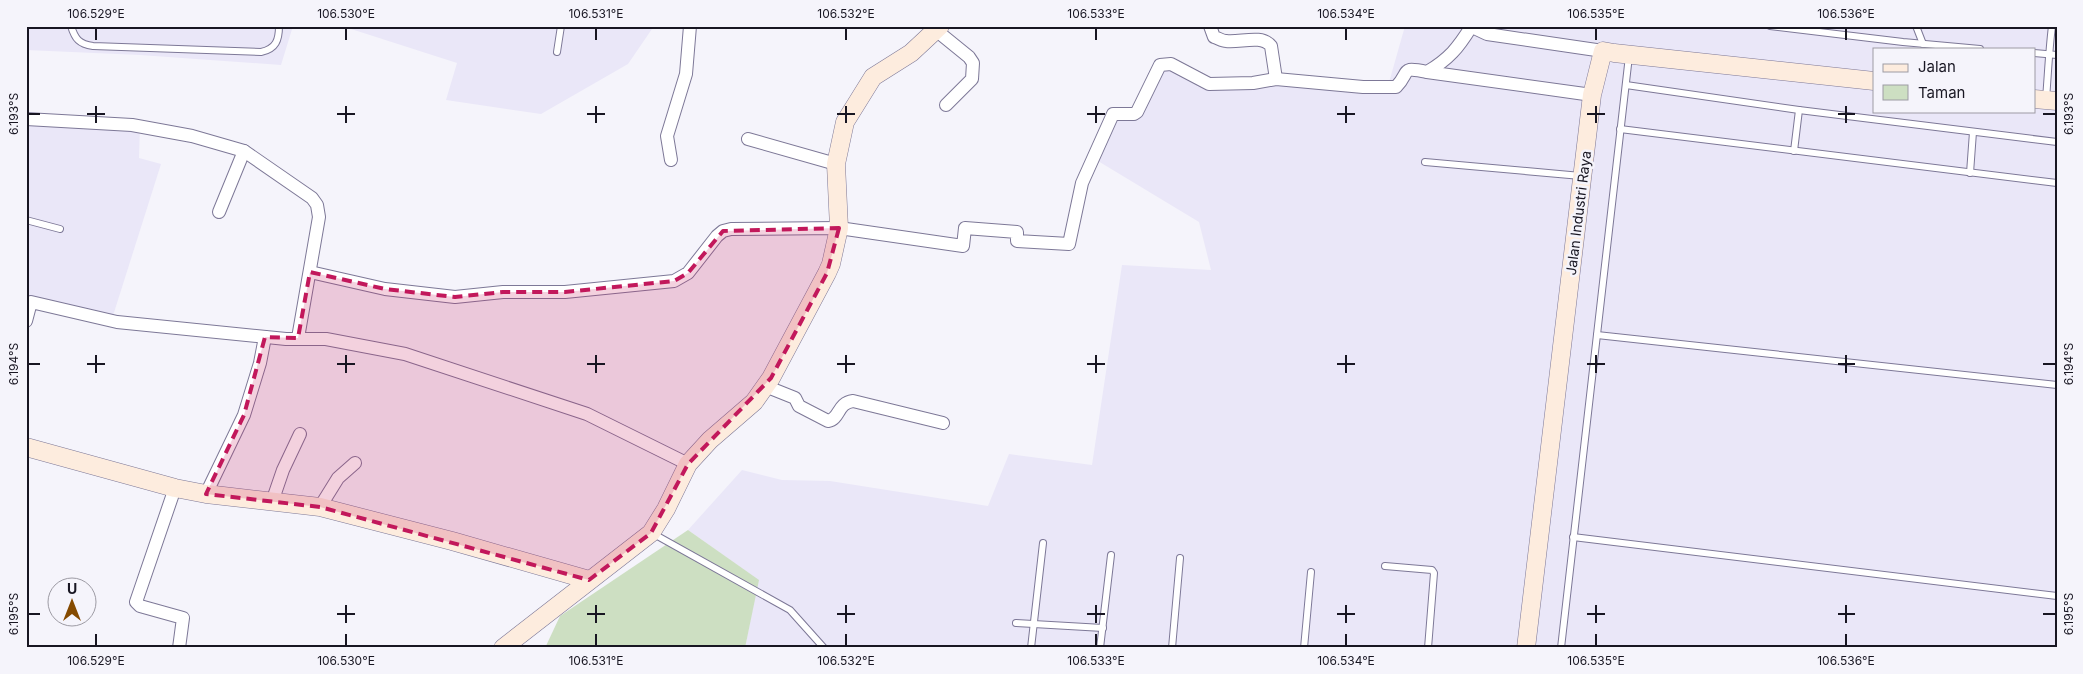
<svg xmlns="http://www.w3.org/2000/svg" width="2083" height="674" font-family="Inter,sans-serif">
<rect width="100%" height="100%" fill="#f5f4fb"/>
<!-- built -->
<g fill="#eae7f8" fill-rule="evenodd">
<path d="M26,26H293L281,65L140,55L26,50Z"/>
<path d="M335,26H654L628,64L541,114L446,100L457,63L348,28Z"/>
<path d="M1405,26H2057V648H745L758,580L688,530L742,470L782,480L830,481L988,506L1009,454L1092,465L1122,265L1211,270L1199,222L1093,158L1111,114L1136,115L1162,62L1205,85L1388,86ZM1874,49H2034V111H1874Z"/>
<path d="M26,120L140,125L139,158L161,164L111,322L26,300Z"/>
</g>
<!-- green -->
<path fill="#cddfc2" d="M688,530L759,580L745,648H545L560,616Z"/>
<g fill="none" stroke-linecap="round" stroke-linejoin="round">
<defs>
<g id="lane">
<path d="M71,26C75,39 79,44 93,46L261,52C276,49 279,40 279,26"/>
<path d="M1770,26L1903,42L1980,49"/>
<path d="M1916,26L1923,44"/>
<path d="M557,52L561,26"/>
<path d="M2034,53L2057,55"/>
<path d="M1626,85L1799,110L2057,142"/>
<path d="M2046,99C2048,74 2049,50 2052,26"/>
<path d="M1620,129L2057,183"/>
<path d="M1794,151L1799,110"/>
<path d="M1425,162L1581,176"/>
<path d="M1970,173L1973,132"/>
<path d="M26,220L60,229"/>
<path d="M1597,335L2057,385"/>
<path d="M652,533L790,610L824,648"/>
<path d="M1573,537L2057,596"/>
<path d="M1385,566L1432,570L1434,573L1428,648"/>
<path d="M1016,623L1103,628"/>
<path d="M1031,648L1043,543"/>
<path d="M1100,648L1111,555"/>
<path d="M1172,648L1180,558"/>
<path d="M1304,648L1311,572"/>
<path d="M1561,648L1629,56"/>
</g>
<g id="street">
<path d="M1210,26L1214,37C1218,38 1222,41 1226,41C1240,43 1261,34 1271,46L1276,79"/>
<path d="M1470,26L1487,34L1603,51"/>
<path d="M937,31L969,57L973,63L972,79L946,105"/>
<path d="M1427,72L1592,95"/>
<path d="M26,119L132,125L192,136L244,151L312,198L317,205L319,217L298,338"/>
<path d="M748,139L836,164"/>
<path d="M671,160L667,136L686,74L690,26"/>
<path d="M219,212L244,151"/>
<path d="M310,272L385,289L455,297L503,292H565L674,281L688,273L717,236L723,231L731,229L839,228L963,246L965,228L1017,232V241L1069,244L1082,183L1113,114H1134L1137,112L1160,65L1171,64L1209,84L1253,83L1276,79L1363,87H1396C1411,72 1399,66 1427,72C1449,59 1458,48 1471,27"/>
<path d="M26,321L31,302L117,322L286,339H326L405,354L587,414L688,464"/>
<path d="M765,386L795,398L799,406L828,421C840,419 837,403 853,401L943,423"/>
<path d="M175,488L136,602L140,606L183,618L179,648"/>
<path d="M206,494L244,415L260,363L265,337"/>
<path d="M272,502L283,470L300,434"/>
<path d="M320,507L338,478L355,463"/>
</g>
<g id="secondary">
<path d="M2034,99L2057,101"/>
<path d="M26,447L175,488L206,494L320,507L452,541L589,580"/>
<path d="M503,648L651,533L666,509L688,464L710,440L754,402L771,378L827,273L831,264L839,228L836,164L845,122L873,77L911,53L940,26"/>
<path d="M1526,648L1592,95L1603,51L1614,53L1874,81"/>
</g>
</defs>
<!-- lane casing -->
<use href="#lane" stroke="#7d7897" stroke-width="8"/>
<!-- street casing -->
<use href="#street" stroke="#7d7897" stroke-width="14"/>
<!-- secondary casing -->
<use href="#secondary" stroke="#7d7897" stroke-width="19"/>
<!-- lane -->
<use href="#lane" stroke="#fff" stroke-width="6"/>
<!-- street -->
<use href="#street" stroke="#fff" stroke-width="12"/>
<!-- secondary -->
<use href="#secondary" stroke="#fdecde" stroke-width="18"/>
</g>
<!-- marked area -->
<path fill="#c2185b" fill-opacity="0.2" stroke="#c2185b" stroke-width="4" stroke-dasharray="10 6" stroke-linejoin="round" d="M839,228L827,273L771,378L688,464L651,533L589,580L320,507L206,494L244,415L265,337L298,338L310,272L385,289L455,297L503,292H565L674,281L688,273L723,231Z"/>
<!-- ticks -->
<path fill="none" stroke="#181622" stroke-width="2" d="M96,28V40M346,28V40M596,28V40M846,28V40M1096,28V40M1346,28V40M1596,28V40M1846,28V40M96,106V123M346,106V123M596,106V123M846,106V123M1096,106V123M1346,106V123M1596,106V123M1846,106V123M28,114H40M87,114H105M337,114H355M587,114H605M837,114H855M1087,114H1105M1337,114H1355M1587,114H1605M1838,114H1855M2043,114H2056M96,355V373M346,355V373M596,355V373M846,355V373M1096,355V373M1346,355V373M1596,355V373M1846,355V373M28,364H40M87,364H105M337,364H355M587,364H605M837,364H855M1087,364H1105M1337,364H1355M1587,364H1605M1838,364H1855M2043,364H2056M346,605V623M596,605V623M846,605V623M1096,605V623M1346,605V623M1596,605V623M1846,605V623M28,614H40M337,614H355M587,614H605M837,614H855M1087,614H1105M1337,614H1355M1587,614H1605M1838,614H1855M2043,614H2056M96,634V646M346,634V646M596,634V646M846,634V646M1096,634V646M1346,634V646M1596,634V646M1846,634V646"/>
<g text-anchor="middle" dominant-baseline="central" stroke-width="5" stroke-linejoin="round" paint-order="stroke">
<!-- street labels -->
<g font-size="14" fill="#181622" stroke="#f5f4fb">
<text transform="translate(1578 213) rotate(-83)">Jalan Industri Raya</text>
</g>
</g>
<!-- border -->
<rect width="2083" height="674" fill="none" stroke="#f5f4fb" stroke-width="55"/>
<!-- legend -->
<rect x="1873" y="48" width="162" height="65" fill="#f5f4fb" stroke="#9d9ba4"/>
<rect x="1883" y="64" width="25" height="8" fill="#fdecde" stroke="#9d9ba4"/>
<text x="1918" y="72" font-size="15" fill="#181622">Jalan</text>
<rect x="1883" y="85" width="25" height="15" fill="#cddfc2" stroke="#9d9ba4"/>
<text x="1918" y="98" font-size="15" fill="#181622">Taman</text>
<!-- north arrow -->
<g transform="translate(72 602)"><circle r="24" fill="#f5f4fb" stroke="#9d9ba4"/>
<path d="M0-4L9 19L0 12L-9 19Z" fill="#854a00"/>
<text y="-8" font-size="14" font-weight="bold" text-anchor="middle" fill="#181622">U</text>
</g>
<rect x="28" y="28" width="2028" height="618" fill="none" stroke="#181622" stroke-width="2"/>
<g font-size="12" text-anchor="middle" fill="#181622">
<text x="96" y="18">106.529°E</text>
<text x="346" y="18">106.530°E</text>
<text x="596" y="18">106.531°E</text>
<text x="846" y="18">106.532°E</text>
<text x="1096" y="18">106.533°E</text>
<text x="1346" y="18">106.534°E</text>
<text x="1596" y="18">106.535°E</text>
<text x="1846" y="18">106.536°E</text>
<text transform="translate(14 114) rotate(-90)" y="4">6.193°S</text>
<text transform="translate(2069 114) rotate(-90)" y="4">6.193°S</text>
<text transform="translate(14 364) rotate(-90)" y="4">6.194°S</text>
<text transform="translate(2069 364) rotate(-90)" y="4">6.194°S</text>
<text transform="translate(14 614) rotate(-90)" y="4">6.195°S</text>
<text transform="translate(2069 614) rotate(-90)" y="4">6.195°S</text>
<text x="96" y="665">106.529°E</text>
<text x="346" y="665">106.530°E</text>
<text x="596" y="665">106.531°E</text>
<text x="846" y="665">106.532°E</text>
<text x="1096" y="665">106.533°E</text>
<text x="1346" y="665">106.534°E</text>
<text x="1596" y="665">106.535°E</text>
<text x="1846" y="665">106.536°E</text>
</g>
</svg>
